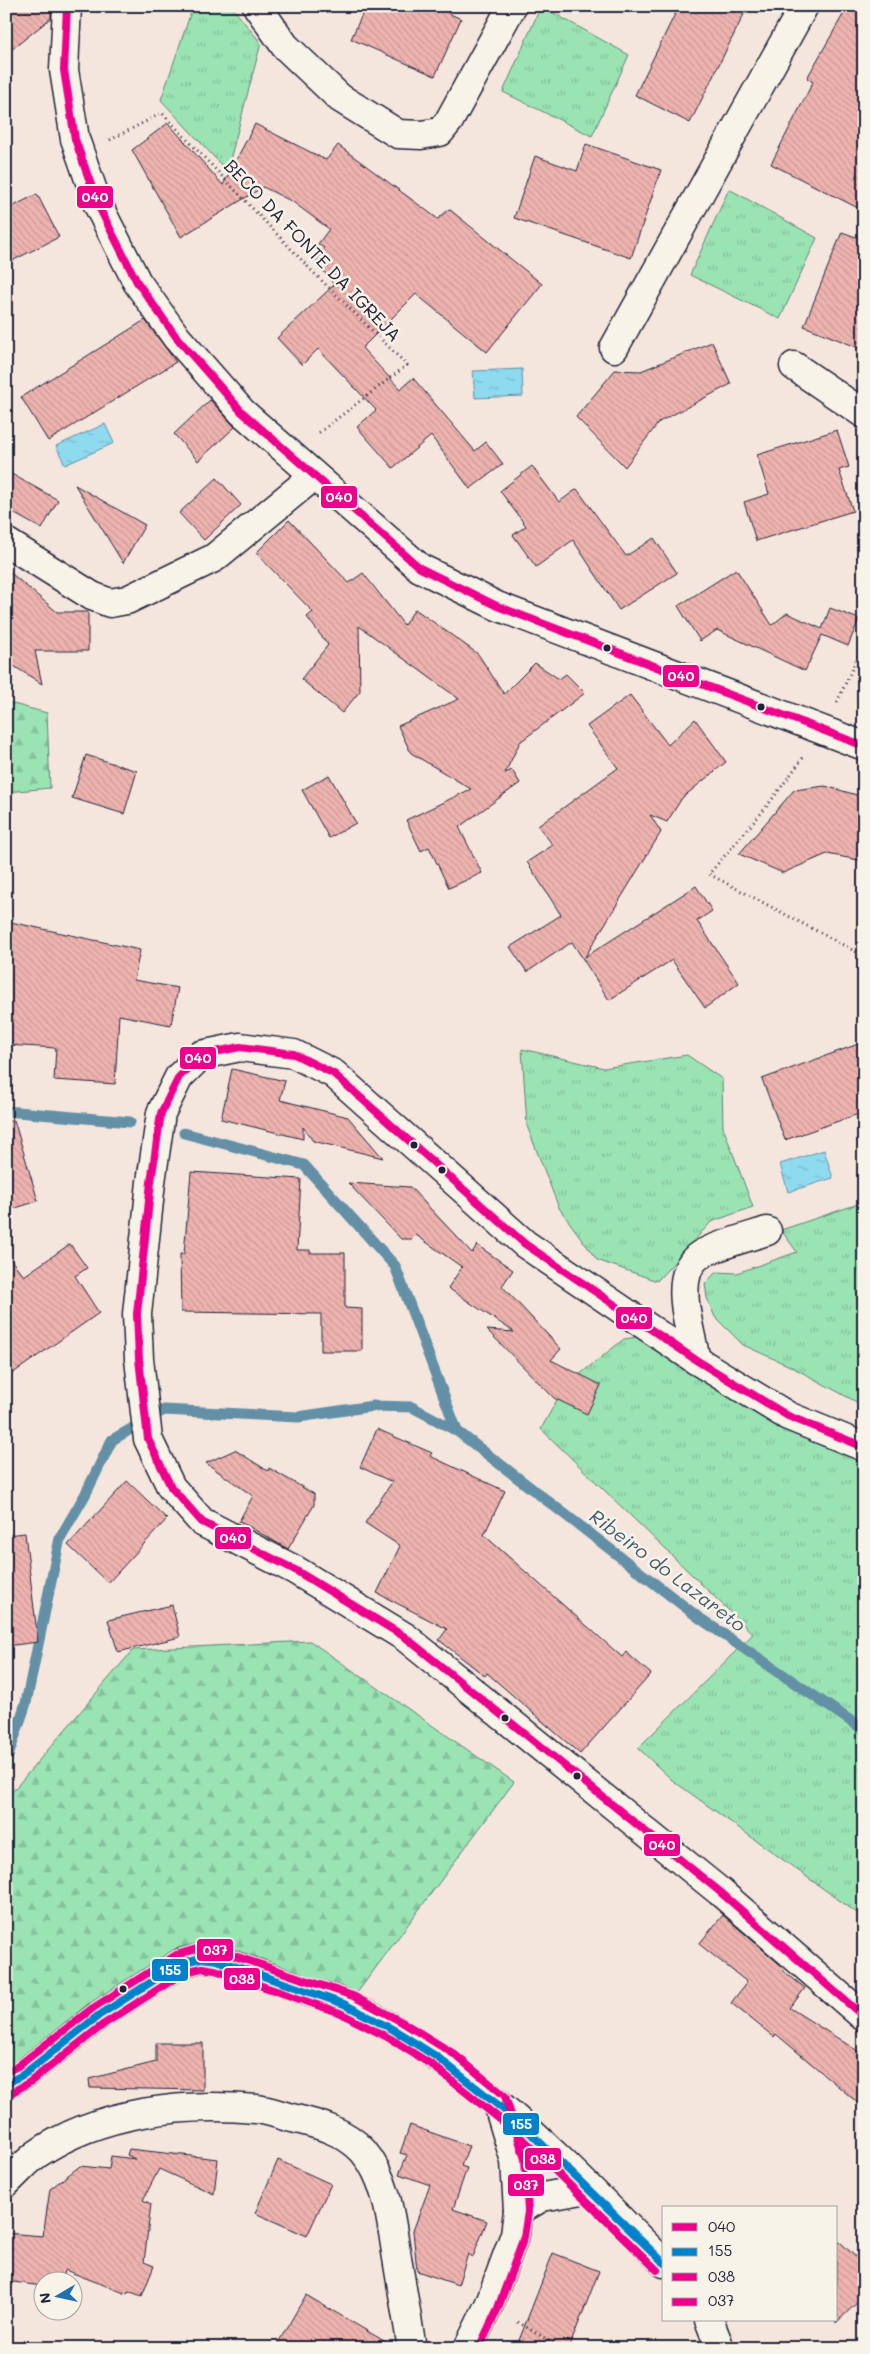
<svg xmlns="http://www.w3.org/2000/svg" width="870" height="2354" font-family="Mali,sans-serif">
<defs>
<pattern id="grass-tufts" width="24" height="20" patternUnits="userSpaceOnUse" patternTransform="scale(1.25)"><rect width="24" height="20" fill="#9ae3b3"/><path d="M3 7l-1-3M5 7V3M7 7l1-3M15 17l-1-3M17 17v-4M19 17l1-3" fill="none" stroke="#84c29b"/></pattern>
<pattern id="forest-firs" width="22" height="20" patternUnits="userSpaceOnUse" patternTransform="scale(1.25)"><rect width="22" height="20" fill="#9ae3b3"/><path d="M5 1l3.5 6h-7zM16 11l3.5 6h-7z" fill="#84c29b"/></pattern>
<pattern id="water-ripples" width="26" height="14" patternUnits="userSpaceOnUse" patternTransform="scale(1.25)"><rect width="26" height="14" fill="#8edaef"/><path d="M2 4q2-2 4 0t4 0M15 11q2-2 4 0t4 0" fill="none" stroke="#7abbce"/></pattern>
<pattern id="building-back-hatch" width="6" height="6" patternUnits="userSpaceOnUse" patternTransform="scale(1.25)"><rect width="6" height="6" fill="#eeb3af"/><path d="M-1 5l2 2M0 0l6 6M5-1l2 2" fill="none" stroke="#cc9a97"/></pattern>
</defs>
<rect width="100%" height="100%" fill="#f5e6dd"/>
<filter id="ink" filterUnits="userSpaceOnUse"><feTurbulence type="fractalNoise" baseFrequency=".02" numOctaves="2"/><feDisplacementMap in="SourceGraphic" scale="10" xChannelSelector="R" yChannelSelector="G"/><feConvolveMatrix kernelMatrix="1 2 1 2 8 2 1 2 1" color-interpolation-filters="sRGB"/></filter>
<g filter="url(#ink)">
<!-- grass -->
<g fill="url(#grass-tufts)" stroke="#5e8277">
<path d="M193,6H231L261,43L227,171L161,100Z"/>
<path d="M541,6L629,55L592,136L503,92Z"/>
<path d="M729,189L817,238L780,319L690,275Z"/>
<path d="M522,1049L604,1068L687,1055L722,1079L723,1127L753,1207L711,1222L657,1281L597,1260L559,1208L527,1126Z"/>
<path d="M864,1202V1401L862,1405L792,1367L743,1345L715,1317L707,1298L705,1284L716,1272L737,1273L797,1252L781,1230Z"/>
<path d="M655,1334L864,1448V1918L672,1780L638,1748L753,1634L541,1429L564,1387L624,1339Z"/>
</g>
<!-- forest -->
<g fill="url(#forest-firs)" stroke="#5e8277">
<path d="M6,702L47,713L50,788L6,792Z"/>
<path d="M310,1641L514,1782L348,2005L201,1958L6,2084V1799L133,1650Z"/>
</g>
<!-- water -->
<g fill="url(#water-ripples)" stroke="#6390a7">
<path d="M522,369L523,396L475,398L473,371Z"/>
<path d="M105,424L114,443L65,465L56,446Z"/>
<path d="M824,1150L833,1178L788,1192L780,1164Z"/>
</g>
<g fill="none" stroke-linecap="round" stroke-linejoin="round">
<!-- stream -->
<g stroke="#6390a7" stroke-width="11">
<path d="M6,1111L130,1122"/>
<path d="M184,1133L304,1165L395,1266L457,1431L698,1617L864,1730"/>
<path d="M6,1762L26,1703L60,1538L85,1495L112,1440L164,1410L298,1417L373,1406L412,1407L457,1431"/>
</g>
</g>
<!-- building -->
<g fill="url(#building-back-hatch)" stroke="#22223b">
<path d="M6,6H51V18L6,54Z"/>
<path d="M366,6H433L461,19L435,76L351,39Z"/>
<path d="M679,6H748L690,123L635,95Z"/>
<path d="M848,6H864V211L771,164L813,82L807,78Z"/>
<path d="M168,123L223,185L255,124L326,160L338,145L438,219L449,209L542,284L487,352L416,294L362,348L400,389L413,378L475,451L486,442L503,464L470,489L431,436L393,468L357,427L376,410L318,349L302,365L277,338L334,285L314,258L324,248L318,244L329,229L293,202L263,187L181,237L132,150Z"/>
<path d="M586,144L661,170L631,258L514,218L535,156L577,171Z"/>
<path d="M37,194L59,237L6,264V210Z"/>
<path d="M842,232L864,240V350L804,326Z"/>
<path d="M145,320L176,362L48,441L21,397Z"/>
<path d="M712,342L731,384L659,422L625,467L576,417L615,370L641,371Z"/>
<path d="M210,400L235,427L198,461L174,434Z"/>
<path d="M837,430L849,467L839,470L853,511L756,541L744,502L769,494L757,455Z"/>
<path d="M532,466L559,502L577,489L626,556L654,538L677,573L619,610L573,540L536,567L513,535L526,526L500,491Z"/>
<path d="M6,471L58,500L42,529L6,509Z"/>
<path d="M217,478L241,505L204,540L179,513Z"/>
<path d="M75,485L145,525L123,563Z"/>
<path d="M289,520L349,583L363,573L404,625L415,609L478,654L504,694L535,663L559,679L566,674L585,693L520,742L505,773L512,770L520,783L459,827L482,873L449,888L429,847L421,851L406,820L471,789L411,753L398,726L459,699L359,626L360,691L342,713L301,679L328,645L307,617L313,612L256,553Z"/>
<path d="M6,569L57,612H88V651H35L42,684L6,661Z"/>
<path d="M736,569L772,625L787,613L822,629L830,608L859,619L848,646L822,635L805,671L717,630L700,641L678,606Z"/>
<path d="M630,695L668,745L695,719L726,762L682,798L667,822L650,815L661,832L585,957L696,886L712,911L697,921L739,983L705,1008L672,960L609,1000L572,942L527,972L510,947L561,915L527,862L553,845L538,826L618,768L587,726Z"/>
<path d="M86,755L137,771L124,814L72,798Z"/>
<path d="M329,775L356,823L329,838L302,790Z"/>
<path d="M825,786L864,797V861L827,854L783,873L739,854L794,790Z"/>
<path d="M6,921L140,950L134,980L178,988L171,1025L119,1015L115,1084L54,1080L56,1048L6,1045Z"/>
<path d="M864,1042V1112L785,1140L762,1079Z"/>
<path d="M232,1069L285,1081L280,1100L348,1117L383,1158L313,1141L303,1127V1139L221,1119Z"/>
<path d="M14,1120L38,1201L6,1211V1122Z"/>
<path d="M191,1172L301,1179L297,1250H310V1253H345V1308L362,1309V1351H321V1314L181,1312L180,1254H184Z"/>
<path d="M348,1183L410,1187L472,1253L477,1245L513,1270L502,1286L561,1349L551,1360L601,1385L587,1414L554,1398L487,1330L514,1332L448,1288L462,1267L416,1235L412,1239H401Z"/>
<path d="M70,1244L87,1268L75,1276L99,1313L6,1378V1254L24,1276Z"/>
<path d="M377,1429L432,1453L430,1456L505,1491L484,1535L622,1657L626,1652L651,1674L580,1754L487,1673L485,1676L439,1640L447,1629L377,1593L400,1546L365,1523L392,1482L360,1467Z"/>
<path d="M235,1450L268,1471L269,1468L314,1494V1505L288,1549L239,1521L253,1496L206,1463Z"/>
<path d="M127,1481L167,1519L108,1583L68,1545Z"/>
<path d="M25,1533L38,1642L6,1646V1535Z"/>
<path d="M172,1605L180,1637L118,1652L108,1620Z"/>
<path d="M723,1915L784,1968L782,1970L805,1988L790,2008L864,2055V2108L776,2034L774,2037L731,2003L747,1982L699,1944Z"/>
<path d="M156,2043H203V2090L90,2088L89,2079L156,2062Z"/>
<path d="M410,2125L469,2146L461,2166L467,2168L453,2209L487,2221L473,2257L468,2254L458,2285L417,2271L413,2231L430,2185L399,2174L407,2155L400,2153Z"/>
<path d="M129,2149L218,2159L214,2194L159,2169L143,2200L151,2204L144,2262L154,2266L142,2296L128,2291L127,2294L65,2270L63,2282H42V2286L6,2281V2233L43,2236L50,2189L80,2166L109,2169L111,2156L135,2159L127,2155Z"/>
<path d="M278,2160L331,2184L307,2236L255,2213Z"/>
<path d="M836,2238L864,2265V2296L836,2323Z"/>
<path d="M553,2253L599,2271L569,2348H516Z"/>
<path d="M306,2295L396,2348H275Z"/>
</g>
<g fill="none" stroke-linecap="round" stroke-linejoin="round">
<defs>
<g id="minor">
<path d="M67,6L64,70L75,139L98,205L137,282L177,338L242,412L420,568L497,606L864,746"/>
<path d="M257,6L285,46L340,98L398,134L421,135L440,132L449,121L512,6"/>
<path d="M614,348L804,6"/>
<path d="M794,366L864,414"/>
<path d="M6,542L92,596L110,603L127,600L214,558L314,476"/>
<path d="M696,1360C691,1332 672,1278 697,1257C708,1248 752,1236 767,1231"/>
<path d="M864,1447L788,1416L696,1360L525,1244L334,1074L294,1054L240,1047L201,1055L179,1077L161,1113L151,1182L137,1314L139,1359L148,1439L171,1487L202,1522L295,1570L405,1637L719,1891L864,2017"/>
<path d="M6,2183C16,2174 26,2162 37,2154C98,2112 183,2102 256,2109C268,2110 280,2115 292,2118C318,2124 345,2131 363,2151C388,2180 391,2222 397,2258C402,2288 407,2318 412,2348"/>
<path d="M518,2211L542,2197L588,2189"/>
<path d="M468,2348L489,2305L515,2234L518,2211L515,2161L497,2102"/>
</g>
<g id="major">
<path d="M6,2084L24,2074L98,2016L181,1963L201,1958L217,1960C247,1970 276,1980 306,1991C320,1996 336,1999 349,2006C474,2063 568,2168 664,2263"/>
<path d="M709,2320L720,2348"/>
</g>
</defs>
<!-- minor casing -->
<use href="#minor" stroke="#22223b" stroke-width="31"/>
<!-- major casing -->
<use href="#major" stroke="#22223b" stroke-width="31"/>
<!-- path -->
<g stroke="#22223b" stroke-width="3" stroke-dasharray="1 4" stroke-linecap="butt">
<path d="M110,140L162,113L310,269L407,365L316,435"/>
<path d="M837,702L864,643"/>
<path d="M803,758L764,810L709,874L864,956"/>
<path d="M518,2322L561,2348"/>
</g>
<!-- minor -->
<use href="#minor" stroke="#f7f3e8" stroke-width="28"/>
<!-- major -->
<use href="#major" stroke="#f7f3e8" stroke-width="28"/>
<defs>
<g id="bus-1">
<path d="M67,6L64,70L75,139L98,205L137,282L177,338L242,412L420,568L497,606L864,746"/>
<path d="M864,1447L788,1416L696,1360L525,1244L334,1074L294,1054L240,1047L201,1055L179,1077L161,1113L151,1182L137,1314L139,1359L148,1439L171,1487L202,1522L295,1570L405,1637L719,1891L864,2017"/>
</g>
<path id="bus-2" d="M6,2084L24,2074L98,2016L181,1963L201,1958L217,1960L344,2004L394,2030L437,2057L517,2120L664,2263"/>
<path id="bus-3" d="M11,2093L30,2082L104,2024L185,1972L202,1968L215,1970L340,2013L389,2038L432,2065L511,2128L657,2270"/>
<path id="bus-4" d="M6,2072L18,2066L93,2008L176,1955L200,1948L220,1951L353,1996L402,2022L454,2054L505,2096L525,2159L528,2212L524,2237L498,2308L479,2348"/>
</defs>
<!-- bus-1 casing -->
<use href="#bus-1" stroke="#f7f3e8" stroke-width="11"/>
<!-- bus-2 casing -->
<use href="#bus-2" stroke="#f7f3e8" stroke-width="11"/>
<!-- bus-3 casing -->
<use href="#bus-3" stroke="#f7f3e8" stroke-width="11"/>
<!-- bus-4 casing -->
<use href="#bus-4" stroke="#f7f3e8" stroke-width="11"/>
<!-- bus-1 -->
<use href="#bus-1" stroke="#ec008c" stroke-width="8"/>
<!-- bus-2 -->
<use href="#bus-2" stroke="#0082ca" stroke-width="8"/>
<!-- bus-3 -->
<use href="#bus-3" stroke="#ec008c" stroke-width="8"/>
<!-- bus-4 -->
<use href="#bus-4" stroke="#ec008c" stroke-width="8"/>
</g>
</g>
<!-- markers -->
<g fill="#22223b" stroke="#f7f3e8" stroke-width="2">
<circle cx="607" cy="648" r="4.5"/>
<circle cx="761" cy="707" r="4.5"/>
<circle cx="414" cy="1145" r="4.5"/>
<circle cx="442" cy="1170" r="4.5"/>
<circle cx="505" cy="1718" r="4.5"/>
<circle cx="577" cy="1776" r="4.5"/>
<circle cx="123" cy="1989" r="4.5"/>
</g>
<g text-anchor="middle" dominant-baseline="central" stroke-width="5" stroke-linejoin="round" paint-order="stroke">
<!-- street labels -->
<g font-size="18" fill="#22223b" stroke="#f7f3e8">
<text transform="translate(313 250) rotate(46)">BECO DA FONTE DA IGREJA</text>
</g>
<!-- water labels -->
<g font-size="19" font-style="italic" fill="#425971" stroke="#f7f3e8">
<text transform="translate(668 1570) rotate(37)">Ribeiro do Lazareto</text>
</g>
</g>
<g stroke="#f7f3e8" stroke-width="2">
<rect x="76" y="185" width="38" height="24" rx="5" fill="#ec008c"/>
<rect x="320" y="485" width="38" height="24" rx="5" fill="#ec008c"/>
<rect x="662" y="664" width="38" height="24" rx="5" fill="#ec008c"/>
<rect x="179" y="1046" width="38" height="24" rx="5" fill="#ec008c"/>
<rect x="615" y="1306" width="38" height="24" rx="5" fill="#ec008c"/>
<rect x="214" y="1526" width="38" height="24" rx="5" fill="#ec008c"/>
<rect x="643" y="1833" width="38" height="24" rx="5" fill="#ec008c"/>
<rect x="196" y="1938" width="38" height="24" rx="5" fill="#ec008c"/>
<rect x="151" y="1958" width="38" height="24" rx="5" fill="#0082ca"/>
<rect x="223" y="1967" width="38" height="24" rx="5" fill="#ec008c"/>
<rect x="502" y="2112" width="38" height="24" rx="5" fill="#0082ca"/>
<rect x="524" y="2147" width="38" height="24" rx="5" fill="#ec008c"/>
<rect x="507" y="2173" width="38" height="24" rx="5" fill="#ec008c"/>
</g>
<g font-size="14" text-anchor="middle" font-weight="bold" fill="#fff">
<text x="95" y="202">040</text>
<text x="339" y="502">040</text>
<text x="681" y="681">040</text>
<text x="198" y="1063">040</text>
<text x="634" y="1323">040</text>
<text x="233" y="1543">040</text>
<text x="662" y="1850">040</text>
<text x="215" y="1955">037</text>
<text x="170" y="1975">155</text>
<text x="242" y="1984">038</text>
<text x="521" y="2129">155</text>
<text x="543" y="2164">038</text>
<text x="526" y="2190">037</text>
</g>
<!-- margin -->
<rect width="870" height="2354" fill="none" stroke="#f7f3e8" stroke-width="25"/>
<rect x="12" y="12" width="845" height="2329" fill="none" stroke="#22223b" stroke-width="2" filter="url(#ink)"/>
<!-- legend -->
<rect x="662" y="2206" width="175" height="115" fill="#f7f3e8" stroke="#a29fa3"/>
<rect x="672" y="2223" width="25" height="8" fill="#ec008c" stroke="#a29fa3"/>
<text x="708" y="2232" font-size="15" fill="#22223b">040</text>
<rect x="672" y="2248" width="25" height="8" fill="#0082ca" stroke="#a29fa3"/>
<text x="708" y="2256" font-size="15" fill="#22223b">155</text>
<rect x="672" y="2273" width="25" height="8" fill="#ec008c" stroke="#a29fa3"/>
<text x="708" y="2282" font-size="15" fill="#22223b">038</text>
<rect x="672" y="2298" width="25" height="8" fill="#ec008c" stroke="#a29fa3"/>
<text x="708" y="2306" font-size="15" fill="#22223b">037</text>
<!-- north arrow -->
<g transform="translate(58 2296) rotate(261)"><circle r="24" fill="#f7f3e8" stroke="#a29fa3"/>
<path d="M0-4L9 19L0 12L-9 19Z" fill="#1f6fb2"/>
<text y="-8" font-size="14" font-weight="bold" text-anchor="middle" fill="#22223b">N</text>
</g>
</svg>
